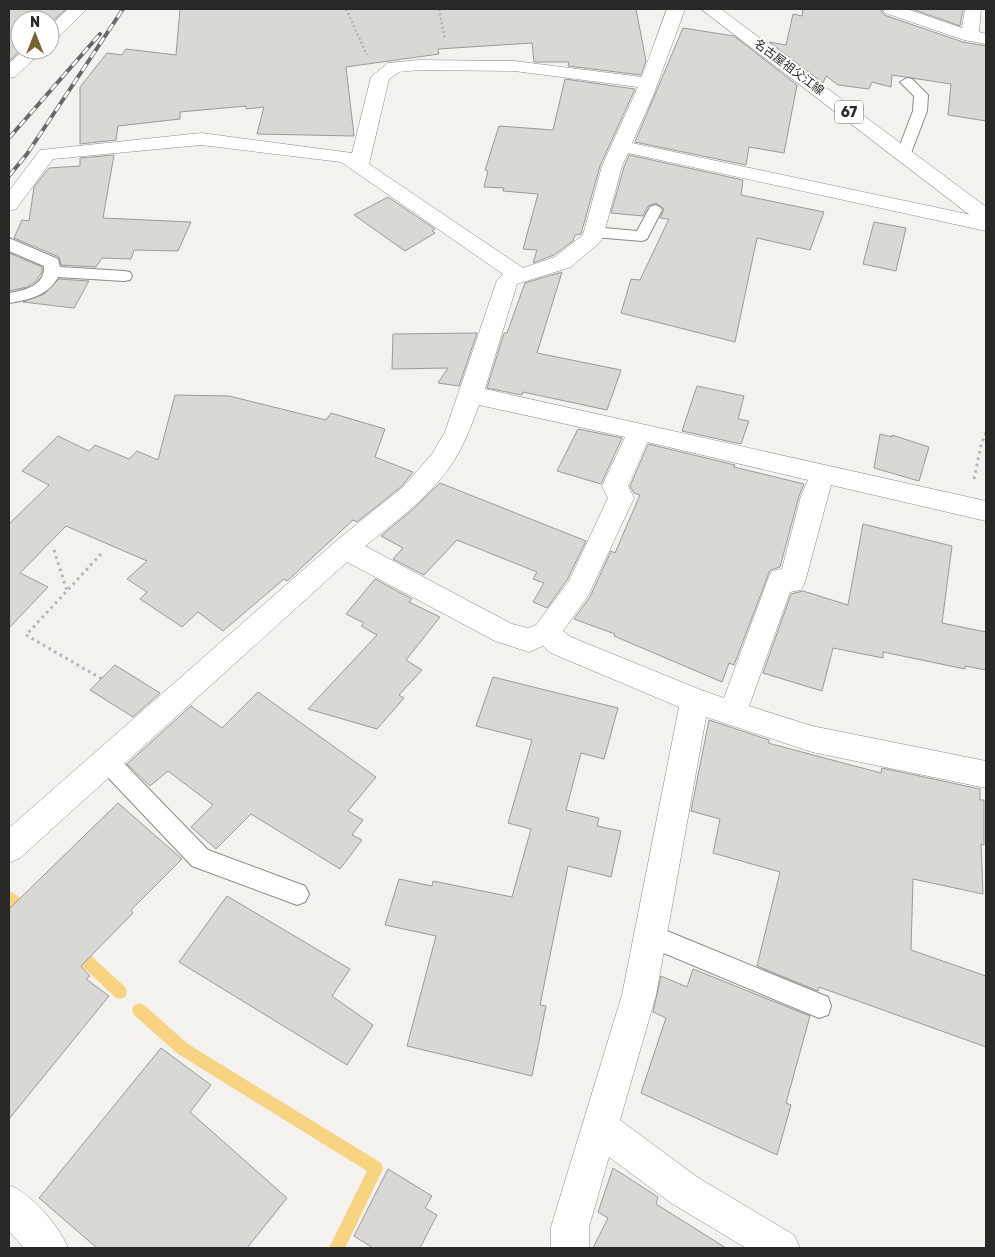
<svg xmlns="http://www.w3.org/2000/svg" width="995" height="1257" font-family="Rubik,'Noto Sans JP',sans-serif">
<rect width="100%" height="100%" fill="#f3f2ef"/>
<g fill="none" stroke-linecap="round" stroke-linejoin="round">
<!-- stream -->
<g fill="#f8d382" fill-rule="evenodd">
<path d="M9,891C18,894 28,905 32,913L30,918L25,919L20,918L9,906Z"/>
<path d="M75,949L87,952L125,987L127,992L125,997L120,999L115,997L79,963L70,961L68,956L70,951Z"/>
<path d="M139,1003L144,1005L188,1044L381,1163L383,1168L381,1173L345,1248H329L367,1171L178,1054L134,1015L132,1010L134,1005Z"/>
</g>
</g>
<!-- building -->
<g fill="#dad8d5" stroke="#9b9a97">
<path d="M9,9H66L50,23V20H20L21,50L9,61Z"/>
<path d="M180,9H636L646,61L641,75L568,66L569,62H534L532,43L438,49L439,54L346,67L354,136L257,134L264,107L246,109V106L180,112V119L118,126L116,140L80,144V87L107,53L122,55L126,49L176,55Z"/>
<path d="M803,9H880L884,15L963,42L986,46V121L948,115L951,84L892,75L891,87L872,82L869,89L838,85L826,76L823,83L769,42L786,45L793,14L802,16Z"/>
<path d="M912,9H963L960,26Z"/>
<path d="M683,28L734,36L797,85L784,153L749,147L746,165L635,142Z"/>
<path d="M565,79L635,89L600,166L581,234L575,235L573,241L554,255L533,263L537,250L523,249L538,194L503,191L504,188L484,187L488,171L485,170L499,126L553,130Z"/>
<path d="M114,155L103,218L191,222L178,251L134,250L131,259L102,258L96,267L61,265L59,257L14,238L22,220L29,221L34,187L49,168L80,166V158Z"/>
<path d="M629,155L743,180L741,195L824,212L810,250L757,238L735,342L621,313L631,279L640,280L669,219L660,218L664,209L656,203L648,206L643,216L611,213L624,167Z"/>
<path d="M388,197L435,229L432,231L435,233L405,251L354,215Z"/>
<path d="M874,222L906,228L896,271L863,264Z"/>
<path d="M9,253L42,267V272L36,281L27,287L9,291Z"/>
<path d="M562,272L537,353L621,370L607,410L523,392L522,395L487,388L504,333H507L525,283Z"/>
<path d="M59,279L89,281L74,308L23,302L44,294Z"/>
<path d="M477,333L459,386L438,383L448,368L392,369L393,334Z"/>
<path d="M697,386L744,396L738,419L749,421L741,444L682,431Z"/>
<path d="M175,395L229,396L326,420L331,413L385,429L375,457L413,472L402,486L357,522L353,520L287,581L284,579L223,631L198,612L182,627L140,599L147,592L127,579L147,561L66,526L20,573L48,587L9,628V524L49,485L22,471L58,436L89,451L95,445L129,459L137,451L158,460Z"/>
<path d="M578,429L622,438L601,484L557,471Z"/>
<path d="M880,434L892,437V435L929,447L919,481L874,468Z"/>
<path d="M648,444L735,465L734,467L804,484L799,496L780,567L770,570L734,665L729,663L722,682L614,636L615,634L574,619L590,597L611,551L615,553L640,495L634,493L630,486Z"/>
<path d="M440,483L586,541L567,580L547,608L533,602L544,583L533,579L537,572L457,540L424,575L393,559L403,548L381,536L411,511Z"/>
<path d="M863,524L952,546L942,623L986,632V670L965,666V669L883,652V658L833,648L822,691L763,673L791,594L803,591L848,605Z"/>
<path d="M375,579L412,599L409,602L440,617L406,660L422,670L399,695L404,698L377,729L308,709L377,635L361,626L364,623L346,614Z"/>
<path d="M115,665L160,693L133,717L90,690Z"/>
<path d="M493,677L618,708L604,759L581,753L566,810L599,818L597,826L621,831L611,877L568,866L540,1005L546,1006L532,1076L407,1046L436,936L385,925L399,879L432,886L433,881L512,897L531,829L508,823L532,740L476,726Z"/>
<path d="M258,692L376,777L348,811L363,820L352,835L362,840L340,869L251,814L216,849L191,827L213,805L168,771L150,786L127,764L191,706L222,728Z"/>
<path d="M709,720L769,740L768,743L881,773L882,768L980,789V800H984V845L981,844L983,894L913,879L911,950L986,976V1047L819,987L818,991L757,966L780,872L713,853L720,819L691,811Z"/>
<path d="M118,803L182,859L131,910L133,913L81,966L90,976L86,979L109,996L9,1119V909Z"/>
<path d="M227,896L350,969L332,996L373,1025L347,1065L179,962Z"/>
<path d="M693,969L810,1016L786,1103L791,1105L777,1155L641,1093L666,1018L653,1012L661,976L687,987Z"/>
<path d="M161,1048L211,1085L190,1112L287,1198L247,1248H97L39,1198Z"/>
<path d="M613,1168L658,1197L656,1204L726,1248H593L608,1218L598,1212Z"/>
<path d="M388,1169L432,1196L425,1208L437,1215L420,1248H373L354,1236Z"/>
</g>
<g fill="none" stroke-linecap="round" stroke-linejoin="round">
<defs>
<g id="lane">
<path d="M907,78L912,79L928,95L927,111L911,153L909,156H899L897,153L913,111L914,96L900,82Z"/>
<path d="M655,205L660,207L662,210L647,239L642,241L594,237L589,235L586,232L589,229L594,227L637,231L650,207Z"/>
<path d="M9,238L58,259L60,267L124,271L130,272L132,276L130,280L124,281L58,277C48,296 28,300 9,303V293C25,290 45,286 44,266L9,251Z"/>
<path d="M107,751L115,754L208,850L305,886L309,894L305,902L297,905L192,866L99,768L96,761L99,754Z"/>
<path d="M650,924L828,997L831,1006L828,1015L819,1018L642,944L638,936L642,928Z"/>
</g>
<g id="street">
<path d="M68,9H87L56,39L50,40V26Z"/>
<path d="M667,9H685L653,96L632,143L986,218V231L628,153L622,166L603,237L600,242L571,267L517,284L485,389L986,501V521L831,485L805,582L801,590L790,592L749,706L812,726L986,761V788L812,752L706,717L656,995L620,1120L697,1177L794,1235L800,1248H746L671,1203L609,1157L589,1227V1248H551V1227L622,995L679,707L551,653L543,646L529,652L495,641L347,562L20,858L9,863V828L336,541L403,487L432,454L445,432L497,280L503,274L341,162L201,145L53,159L16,209L9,211V191L40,150L201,133L352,153L371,77L388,63L419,60L514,61L642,77ZM419,70L514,71L638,87L602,166L583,235L555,257L523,268L369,164L389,79L399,72ZM479,405L625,437L602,486L608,498L569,581L536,625L528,628L512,624L365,546C395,522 427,499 449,468C463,449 471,426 479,405ZM647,442L808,480L801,496L782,569L772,571L768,579L724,698L701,690L571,637L563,631L588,596L634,498L628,486Z"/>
<path d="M882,9H907L962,28L965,9H981L979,32L986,34V44L964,40L885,13Z"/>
<path d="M24,50H43L15,77L9,78V63Z"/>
<path d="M9,1185C30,1192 60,1227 68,1248H24L9,1231Z"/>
</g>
<path id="primary" d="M701,9H721L986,207V223L979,222Z"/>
</defs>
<!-- lane casing -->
<use href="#lane" stroke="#8b8986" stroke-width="2"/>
<!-- street casing -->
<use href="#street" stroke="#8b8986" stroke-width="1"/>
<!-- primary casing -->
<use href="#primary" stroke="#8b8986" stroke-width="1"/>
<!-- path-far1 -->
<g stroke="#b5b4b2" stroke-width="2.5" stroke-dasharray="2 2.5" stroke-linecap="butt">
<path d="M346,9L367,55"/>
<path d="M439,9L445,40"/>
</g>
<!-- path -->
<g stroke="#b5b4b2" stroke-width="3" stroke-dasharray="2.5 4" stroke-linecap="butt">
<path d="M974,479L981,445L986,433"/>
<path d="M54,550L67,591"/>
<path d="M101,554L26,635L102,679"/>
</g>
<!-- lane -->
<use href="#lane" fill="#fff" fill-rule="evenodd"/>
<!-- street -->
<use href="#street" fill="#fff" fill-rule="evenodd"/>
<!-- primary -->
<use href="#primary" fill="#fff" fill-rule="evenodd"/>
<defs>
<g id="rail">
<path d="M9,138L100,34"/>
<path d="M9,176L27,154L123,9"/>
</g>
</defs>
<!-- rail casing -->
<use href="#rail" stroke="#686866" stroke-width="4"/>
<!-- rail -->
<use href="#rail" stroke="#fff" stroke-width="2.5" stroke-dasharray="8" stroke-linecap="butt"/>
</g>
<g text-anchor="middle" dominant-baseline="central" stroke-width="4" stroke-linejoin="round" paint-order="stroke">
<!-- far-street labels -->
<g font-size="12" fill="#282826" stroke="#fff">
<text transform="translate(789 67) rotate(37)">名古屋祖父江線</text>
</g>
<!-- shield labels -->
<rect fill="#fff" stroke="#686867" stroke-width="1" x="835" y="100.5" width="28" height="23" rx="4"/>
<g font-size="14" font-weight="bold" fill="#282826">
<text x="849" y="112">67</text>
</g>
</g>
<!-- border -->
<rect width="995" height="1257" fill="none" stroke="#282826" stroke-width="20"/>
<!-- north arrow -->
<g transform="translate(35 35)"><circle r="24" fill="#ffffff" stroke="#a9a9a8"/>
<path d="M0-4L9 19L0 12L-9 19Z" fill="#776231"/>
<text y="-8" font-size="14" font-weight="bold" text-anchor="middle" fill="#282826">N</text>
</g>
</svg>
